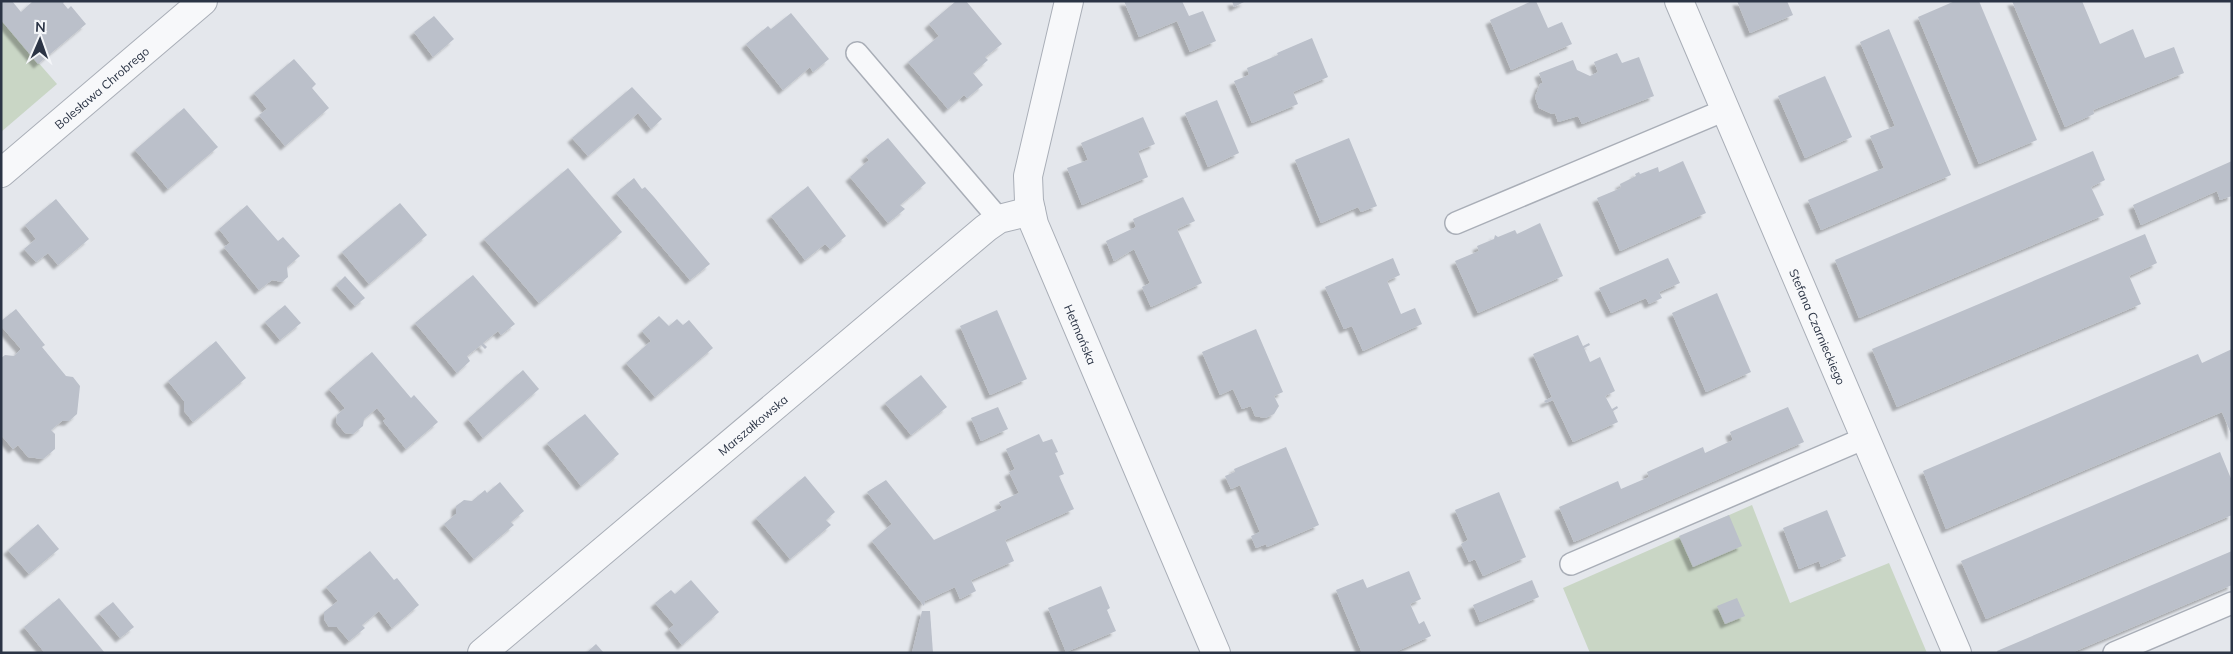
<svg xmlns="http://www.w3.org/2000/svg" width="2233" height="654" font-family="Mulish,sans-serif">
<defs>
<filter id="shadow"><feDropShadow dx="-4.5" dy="4.5" stdDeviation="1" flood-color="#0004"/></filter>
</defs>
<rect width="100%" height="100%" fill="#e4e7ec"/>
<!-- green -->
<g fill="#c9d6c5">
<path d="M1,20L57,84L1,132Z"/>
<path d="M1752,505L1790,603L1889,563L1927,653H1590L1563,588Z"/>
</g>
<!-- building -->
<g fill="#bbc0ca" filter="url(#shadow)">
<path d="M1,1H12L21,12L33,1H65L63,3L68,9L71,6L86,24L38,64L1,20Z"/>
<path d="M956,1H966L1002,44L985,57L988,60L973,73L983,85L967,98L964,95L948,109L908,62L939,36L929,24Z"/>
<path d="M1124,1H1182L1189,16L1203,11L1216,41L1190,52L1177,21L1139,37Z"/>
<path d="M1232,1H1246L1234,7Z"/>
<path d="M1532,1H1536L1548,28L1562,22L1572,44L1511,70L1490,20Z"/>
<path d="M1737,1H1787L1793,15L1750,33Z"/>
<path d="M1955,1H1979L2037,140L1979,164L1918,17Z"/>
<path d="M2012,1H2082L2100,44L2133,29L2145,58L2174,47L2184,73L2093,110L2094,114L2065,127Z"/>
<path d="M791,13L829,59L813,72L810,67L783,90L746,44L768,26L771,29Z"/>
<path d="M434,16L454,39L433,57L414,32Z"/>
<path d="M1889,29L1951,175L1821,230L1808,200L1884,168L1870,136L1895,126L1860,42Z"/>
<path d="M1312,38L1328,77L1293,92L1298,104L1252,123L1234,81L1249,75L1247,68L1278,55L1277,53Z"/>
<path d="M1617,53L1622,63L1639,57L1654,96L1582,124L1578,116L1558,122L1555,113L1552,114L1539,108L1535,97L1540,84L1543,83L1539,73L1573,60L1577,70L1590,76L1598,72L1594,62Z"/>
<path d="M294,59L316,84L312,88L329,108L285,146L259,115L267,109L254,93Z"/>
<path d="M1825,76L1852,137L1805,158L1778,96Z"/>
<path d="M632,87L662,119L651,129L638,113L588,156L572,138Z"/>
<path d="M1217,100L1239,153L1208,167L1185,113Z"/>
<path d="M184,108L218,147L168,189L135,150Z"/>
<path d="M1143,117L1155,144L1138,151L1148,177L1082,205L1067,168L1088,160L1081,143Z"/>
<path d="M888,138L926,183L900,205L905,209L888,223L850,177L869,160L866,156Z"/>
<path d="M1349,138L1377,206L1361,212L1358,207L1321,223L1295,160Z"/>
<path d="M2093,151L2105,180L2091,187L2104,215L1859,318L1835,260Z"/>
<path d="M1683,161L1706,213L1620,251L1597,198L1621,188L1620,184L1636,176L1635,174L1639,172L1640,174L1658,167L1659,172Z"/>
<path d="M2232,161V196L2220,200L2217,191L2141,225L2133,205Z"/>
<path d="M568,168L622,232L539,303L484,239Z"/>
<path d="M634,178L642,189L645,187L654,197L710,264L690,280L616,193Z"/>
<path d="M808,186L846,236L830,249L825,244L805,260L771,216Z"/>
<path d="M1183,197L1195,221L1177,229L1202,283L1151,307L1142,287L1150,283L1134,249L1114,261L1106,241L1136,227L1133,219Z"/>
<path d="M56,199L89,239L58,265L48,253L36,262L24,249L36,239L25,225Z"/>
<path d="M400,203L427,235L369,284L342,252Z"/>
<path d="M247,205L278,241L283,237L300,256L287,267L288,277L282,282L272,280L259,290L224,247L230,243L219,229Z"/>
<path d="M1540,223L1563,276L1478,313L1455,261L1479,251L1477,246L1494,239L1495,235L1498,237L1515,230L1517,234Z"/>
<path d="M2145,234L2157,263L2129,276L2141,304L1897,407L1872,349Z"/>
<path d="M1393,258L1400,275L1387,281L1401,314L1415,308L1422,324L1363,351L1352,326L1344,329L1325,287Z"/>
<path d="M1668,258L1680,283L1659,292L1662,298L1649,304L1646,298L1611,313L1599,288Z"/>
<path d="M473,275L515,324L501,335L498,331L483,343L487,347L485,349L481,345L467,356L470,361L457,373L415,323Z"/>
<path d="M345,276L365,298L355,306L336,285Z"/>
<path d="M1717,293L1751,372L1706,392L1672,313Z"/>
<path d="M285,305L301,323L280,340L265,322Z"/>
<path d="M16,309L45,345L42,347L66,376L73,377L80,386L77,414L69,421H62L51,430L55,434V449L43,459L28,457L18,445L13,449L1,435V358L5,355L14,356L21,349L1,326V321Z"/>
<path d="M997,310L1027,379L990,395L960,326Z"/>
<path d="M659,316L669,326L677,319L683,325L689,320L713,348L655,397L626,363L651,341L642,331Z"/>
<path d="M1256,329L1283,392L1274,396L1279,406L1274,414L1265,418L1255,416L1251,406L1242,409L1233,389L1220,395L1202,352Z"/>
<path d="M1578,335L1583,346L1589,343L1590,345L1584,348L1590,362L1600,357L1615,391L1605,396L1612,409L1617,406L1618,408L1613,411L1618,422L1573,442L1553,400L1546,403L1544,401L1552,397L1533,354Z"/>
<path d="M216,341L246,378L193,422L184,411V401L168,381Z"/>
<path d="M2232,349V436L2222,412L1946,529L1923,471L2198,354L2202,363Z"/>
<path d="M372,352L411,398L414,395L438,422L406,449L383,421L386,419L377,408L364,419L363,426L353,434L345,433L336,422L337,415L345,408L329,389Z"/>
<path d="M523,370L539,389L483,438L468,419Z"/>
<path d="M921,375L947,407L911,435L885,403Z"/>
<path d="M998,407L1008,429L981,441L971,418Z"/>
<path d="M1788,407L1804,442L1574,542L1559,507L1618,481L1621,489L1649,477L1647,472L1703,447L1705,453L1733,440L1730,432Z"/>
<path d="M585,414L619,454L581,486L547,443Z"/>
<path d="M1039,434L1043,442L1052,439L1058,452L1055,453L1064,474L1059,476L1074,509L1005,540L1014,561L971,580L976,591L960,599L955,587L925,601L924,606L872,541L892,524L867,492L886,480L934,540L1002,508L999,502L1019,493L1009,472L1015,469L1006,449Z"/>
<path d="M1286,447L1319,525L1267,547L1266,544L1256,548L1251,536L1260,532L1240,485L1231,489L1225,476L1235,472L1234,469Z"/>
<path d="M2220,452L2232,481V515L1986,619L1961,561Z"/>
<path d="M805,476L835,512L826,520L831,525L790,559L756,518Z"/>
<path d="M500,482L524,511L511,522L514,525L474,559L444,524L456,514V506L464,500L472,501L485,490L487,493Z"/>
<path d="M1499,492L1526,557L1483,576L1475,559L1469,562L1461,544L1468,540L1455,510Z"/>
<path d="M1827,510L1846,556L1821,567L1819,561L1799,569L1783,528Z"/>
<path d="M1729,515L1742,546L1693,567L1679,536Z"/>
<path d="M38,524L59,549L29,574L8,550Z"/>
<path d="M370,551L394,580L397,578L419,605L392,628L379,611L362,625L365,628L349,641L337,627H329L324,619V612L338,601L326,587Z"/>
<path d="M2232,551V585L2071,653H1998L1997,651Z"/>
<path d="M1409,571L1421,599L1410,604L1419,624L1424,621L1431,636L1393,653H1362L1336,590L1363,579L1367,588Z"/>
<path d="M691,580L719,612L682,645L669,629L674,625L655,603L671,590L675,594Z"/>
<path d="M1532,580L1539,597L1480,622L1473,605Z"/>
<path d="M1101,586L1110,608L1107,610L1116,631L1066,652L1048,608Z"/>
<path d="M59,598L105,653H45L24,627Z"/>
<path d="M1737,598L1745,616L1725,624L1717,606Z"/>
<path d="M113,602L134,627L120,638L99,613Z"/>
<path d="M922,611H930L933,653H912Z"/>
<path d="M596,644L604,653H586Z"/>
</g>
<g fill="none" stroke-linecap="round" stroke-linejoin="round">
<defs>
<g id="service">
<path d="M857,53L999,219"/>
<path d="M1456,223L1725,110"/>
<path d="M1571,564L1865,438"/>
<path d="M2114,653L2232,603"/>
</g>
<g id="minor">
<path id="s1" d="M1069,1L1028,176L1029,201L1034,224L1216,653"/>
<path id="s2" d="M1679,1L1957,653"/>
<path id="s3" d="M1,173L203,1"/>
<path id="s4" d="M482,653L986,228L999,219L1031,211"/>
</g>
</defs>
<!-- service casing -->
<use href="#service" stroke="#a9aeb7" stroke-width="24"/>
<!-- minor casing -->
<use href="#minor" stroke="#a9aeb7" stroke-width="30"/>
<!-- service -->
<use href="#service" stroke="#f7f8fa" stroke-width="21"/>
<!-- minor -->
<use href="#minor" stroke="#f7f8fa" stroke-width="28"/>
</g>
<g text-anchor="middle" dominant-baseline="central" stroke-width="4" stroke-linejoin="round" paint-order="stroke">
<!-- street labels -->
<g font-size="12" fill="#2b3445" stroke="#f4f6f9">
<text stroke="none"><textPath href="#s3" startOffset="132">Bolesława Chrobrego</textPath></text>
<text stroke="none"><textPath href="#s2" startOffset="354">Stefana Czarnieckiego</textPath></text>
<text stroke="none"><textPath href="#s1" startOffset="348">Hetmańska</textPath></text>
<text stroke="none"><textPath href="#s4" startOffset="354">Marszałkowska</textPath></text>
</g>
</g>
<!-- border -->
<rect width="2233" height="654" fill="none" stroke="#2b3445" stroke-width="5"/>
<!-- north arrow -->
<g transform="translate(40 40) rotate(2)" stroke="#f4f6f9" stroke-width="4" paint-order="stroke">
<path d="M0-4L9 19L0 12L-9 19Z" fill="#2b3445"/>
<text y="-8" font-size="14" font-weight="bold" text-anchor="middle" fill="#2b3445">N</text>
</g>
</svg>
